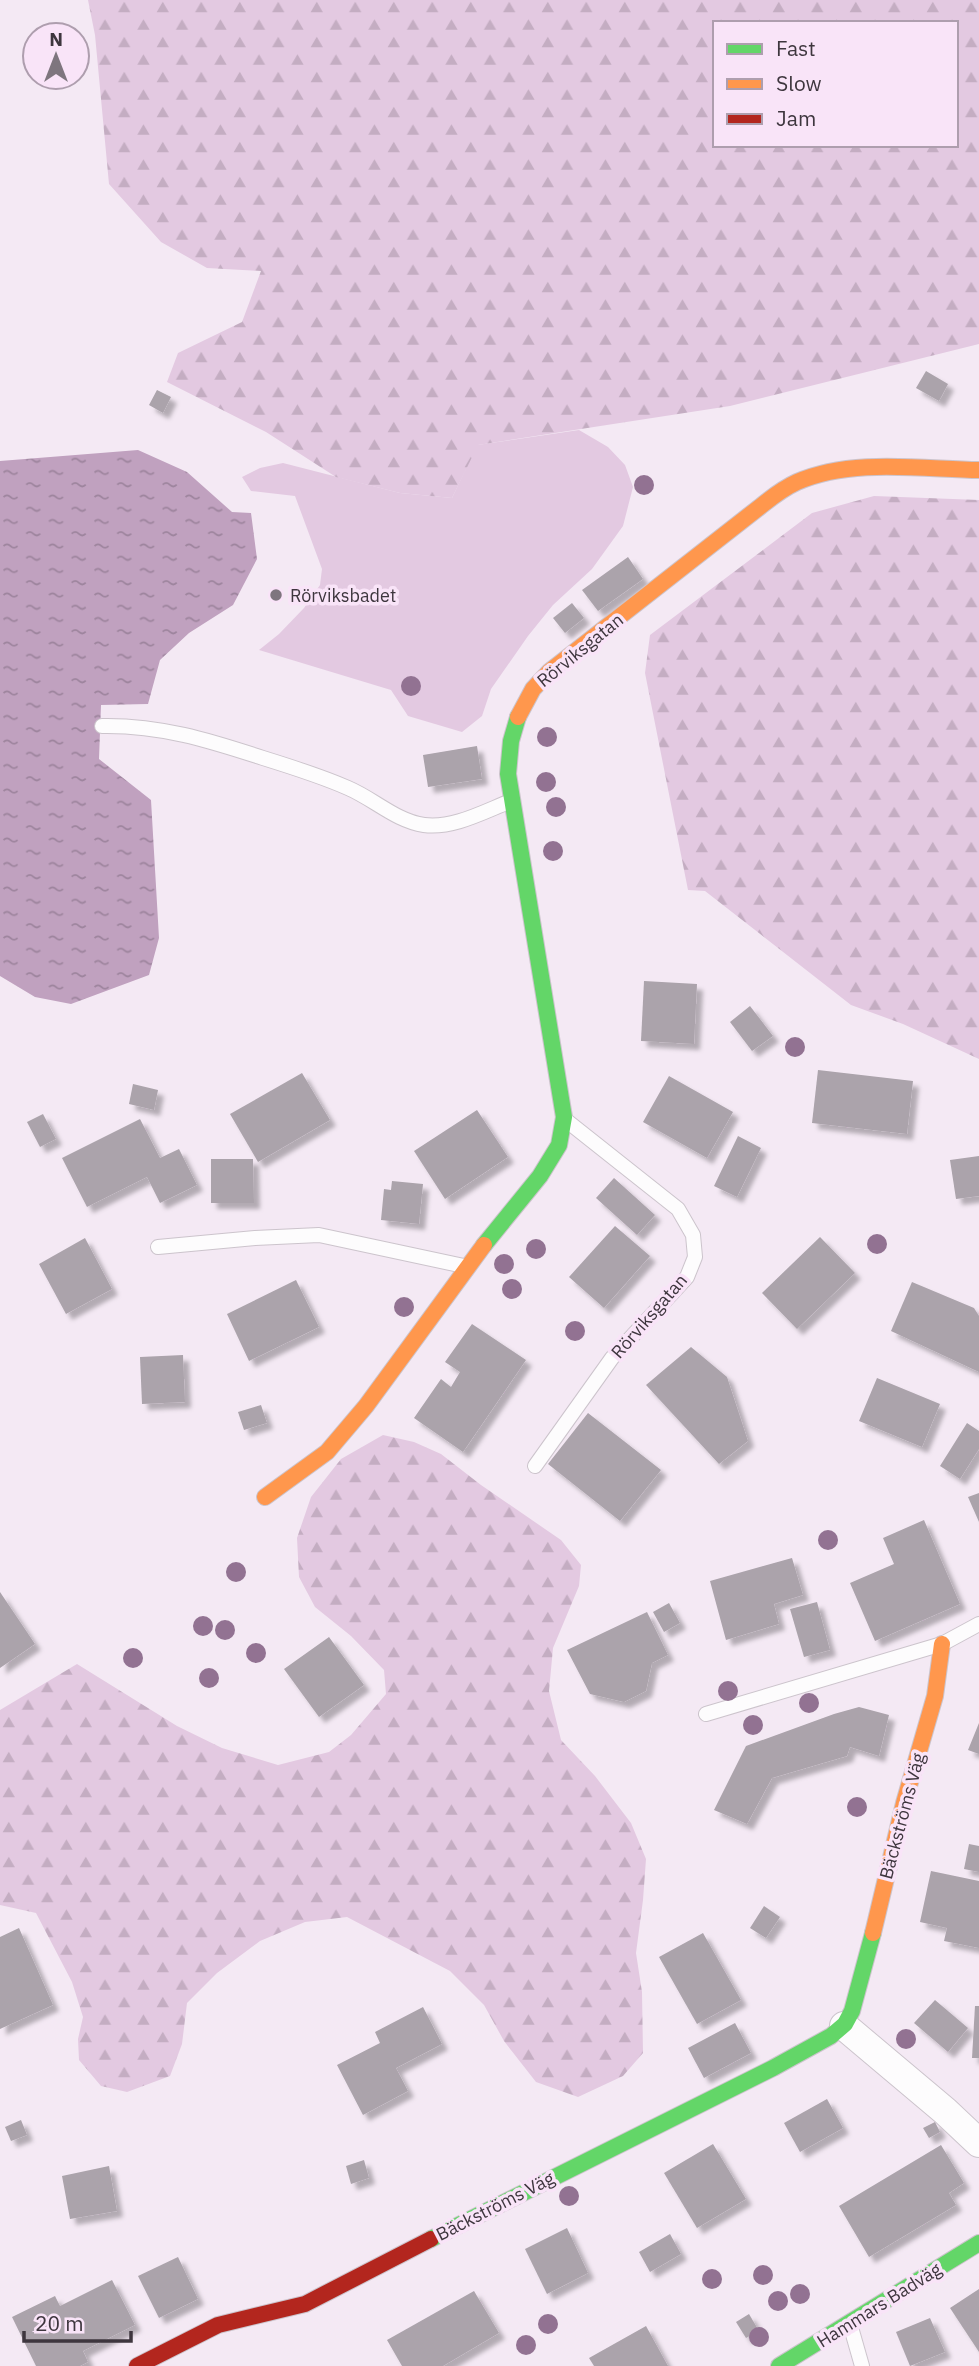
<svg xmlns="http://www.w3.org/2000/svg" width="979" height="2366" font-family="'IBM Plex Sans',sans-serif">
<defs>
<pattern id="forest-firs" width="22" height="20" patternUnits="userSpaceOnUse" patternTransform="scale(1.75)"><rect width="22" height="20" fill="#e3c9e1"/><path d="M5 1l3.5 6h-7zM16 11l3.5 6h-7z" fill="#c4adc2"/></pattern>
<pattern id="water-ripples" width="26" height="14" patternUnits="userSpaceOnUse" patternTransform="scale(1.75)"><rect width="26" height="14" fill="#c0a1bf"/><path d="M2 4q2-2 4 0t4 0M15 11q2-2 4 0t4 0" fill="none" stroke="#9d849d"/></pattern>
<filter id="shadow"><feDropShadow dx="6" dy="6" stdDeviation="2" flood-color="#0004"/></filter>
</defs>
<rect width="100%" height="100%" fill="#f4e9f4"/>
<!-- grass -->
<path fill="#e3c9e1" d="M579,430L608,447L625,465L633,487L623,526L592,569L553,605L528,636L491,689L482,716L462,732L408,716L391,690L259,650L279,634L304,608L320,585L322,569L295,496L251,491L242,477L260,468L283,463L400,493L452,498L477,445Z"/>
<!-- forest -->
<g fill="url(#forest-firs)" fill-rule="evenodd">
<path d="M88,0H979V344L730,406L478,445L452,498L400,493L336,477L266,432L167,382L178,353L242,322L261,271L207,268L161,242L109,184L95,35ZM715,23H956V145H715Z"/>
<path d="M874,496L979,500V1059L903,1024L851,1005L705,891L688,890L645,673L650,635L812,513Z"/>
<path d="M383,1435L414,1442L441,1454L481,1485L561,1540L581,1565L579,1586L553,1648L549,1691L561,1740L595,1776L631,1823L646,1859L643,1900L636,1953L642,1992L643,2053L623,2076L578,2097L536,2082L504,2041L484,2005L450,1971L347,1917L305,1922L260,1941L217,1973L187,2003L182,2044L170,2076L127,2092L101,2086L79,2060L78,2039L83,2017L72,1982L36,1913L0,1905V1710L77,1664L177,1726L222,1748L278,1765L329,1752L351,1735L386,1694L384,1670L351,1636L315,1607L299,1577L297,1538L311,1497L341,1459Z"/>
</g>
<!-- water -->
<path fill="url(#water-ripples)" d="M138,450L187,472L232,512L251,513L257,559L233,605L189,633L160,660L148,704L101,705L99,759L151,800L159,938L149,975L71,1004L35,997L0,976V461Z"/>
<!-- building -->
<g fill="#aba3ab" filter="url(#shadow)">
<path d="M926,371L948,384L939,401L916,388Z"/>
<path d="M157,390L171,397L163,413L149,405Z"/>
<path d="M628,557L643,579L598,611L582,590Z"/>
<path d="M572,603L584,618L565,633L553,618Z"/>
<path d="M477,746L482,779L428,787L423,755Z"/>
<path d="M644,981L697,984L694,1044L641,1041Z"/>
<path d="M750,1006L773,1036L752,1051L730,1022Z"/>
<path d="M818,1070L913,1081L907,1134L812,1123Z"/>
<path d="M302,1073L330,1120L258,1162L230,1114Z"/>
<path d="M669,1076L733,1112L707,1158L643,1122Z"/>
<path d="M133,1084L158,1090L154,1110L129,1104Z"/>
<path d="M477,1110L508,1157L445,1199L414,1151Z"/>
<path d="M43,1114L56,1139L40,1147L27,1122Z"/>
<path d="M140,1119L160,1158L179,1149L197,1185L160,1203L147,1177L87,1207L62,1158Z"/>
<path d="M738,1136L761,1148L737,1197L714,1186Z"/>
<path d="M979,1156V1196L956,1199L950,1160Z"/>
<path d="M211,1159H253L254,1203H211Z"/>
<path d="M614,1178L655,1215L637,1235L596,1198Z"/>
<path d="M392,1181L423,1184L419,1224L381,1220L384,1189L391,1190Z"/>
<path d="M615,1226L650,1256L604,1308L569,1277Z"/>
<path d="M820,1237L855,1273L797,1329L762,1293Z"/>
<path d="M85,1238L112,1289L66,1314L39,1264Z"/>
<path d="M296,1280L319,1327L249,1361L227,1314Z"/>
<path d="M912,1282L974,1308L979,1316V1372L891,1331Z"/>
<path d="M472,1324L526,1360L463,1452L414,1418L441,1379L451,1387L460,1372L445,1362Z"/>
<path d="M691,1347L727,1377L748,1441L719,1464L646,1385Z"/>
<path d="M183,1355L185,1402L142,1404L140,1357Z"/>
<path d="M877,1378L940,1404L922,1447L859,1421Z"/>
<path d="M261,1405L267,1423L244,1430L238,1412Z"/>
<path d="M588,1413L661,1470L620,1521L548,1464Z"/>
<path d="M967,1423L979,1431V1449L960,1479L940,1466Z"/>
<path d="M979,1493V1522L968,1497Z"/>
<path d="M924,1520L960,1604L875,1641L850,1583L894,1564L883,1538Z"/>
<path d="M792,1558L803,1595L774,1604L779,1624L726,1640L710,1581Z"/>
<path d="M0,1592L35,1644L0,1668Z"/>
<path d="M817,1602L830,1650L804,1657L790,1609Z"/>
<path d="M669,1603L680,1623L664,1632L653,1612Z"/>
<path d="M647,1612L668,1655L652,1663L646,1691L624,1702L590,1694L567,1650Z"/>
<path d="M329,1637L364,1685L319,1717L284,1669Z"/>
<path d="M859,1707L889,1715L879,1756L850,1747L847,1756L772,1778L747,1824L714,1810L746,1746L834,1714Z"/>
<path d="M979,1723V1754L968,1750Z"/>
<path d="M969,1844L979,1846V1872L964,1869Z"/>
<path d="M931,1871L979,1881V1948L944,1941L947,1928L920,1922Z"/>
<path d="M764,1906L780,1917L766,1938L750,1928Z"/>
<path d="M19,1928L53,2005L0,2029V1937Z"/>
<path d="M703,1933L741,2000L697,2024L659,1957Z"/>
<path d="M935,2000L968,2028L948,2052L914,2023Z"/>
<path d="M975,2006H979V2058H972Z"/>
<path d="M423,2007L442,2044L396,2068L408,2091L363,2115L337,2065L380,2043L375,2032Z"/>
<path d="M735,2023L751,2053L704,2078L688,2048Z"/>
<path d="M827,2099L843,2128L800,2152L784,2123Z"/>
<path d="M21,2120L27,2135L11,2141L5,2127Z"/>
<path d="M935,2122L940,2132L929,2138L923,2128Z"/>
<path d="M713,2144L746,2199L697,2228L664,2173Z"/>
<path d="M941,2145L964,2183L949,2193L956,2205L869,2257L839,2206Z"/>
<path d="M364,2160L369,2178L351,2184L346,2166Z"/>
<path d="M109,2166L117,2211L70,2219L62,2176Z"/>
<path d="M567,2228L588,2273L547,2294L525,2249Z"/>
<path d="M670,2234L681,2254L650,2272L639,2252Z"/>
<path d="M178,2257L198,2299L159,2318L138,2276Z"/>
<path d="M112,2280L135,2325L83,2351L88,2362L80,2366H36L12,2317L55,2296L60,2306Z"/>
<path d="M979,2289V2352L950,2308Z"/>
<path d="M474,2291L499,2333L443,2366H402L387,2340Z"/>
<path d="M749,2314L759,2331L746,2338L736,2322Z"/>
<path d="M930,2318L945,2352L910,2366L896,2332Z"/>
<path d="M646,2326L668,2366H594L589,2358Z"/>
</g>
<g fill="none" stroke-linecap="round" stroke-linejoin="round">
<defs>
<g id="lane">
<path d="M102,726C160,725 208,740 263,758C292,767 321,776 348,788C374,799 396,821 424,825C453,829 485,811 511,801"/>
<path d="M158,1247L255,1238L319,1235L464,1266"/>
<path d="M535,1466L612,1358L687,1277L695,1257L693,1235L678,1209L567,1121"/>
<path d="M706,1714L942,1644L979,1624"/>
<path d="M850,2324L862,2366"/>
</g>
<path id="street" d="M844,2026L945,2111L979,2143"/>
<g id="fast">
<path d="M484,1245L540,1176L559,1145L564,1117L508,774L511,741L518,717"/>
<path d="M431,2239L773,2068L831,2036L845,2024L852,2011L873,1933"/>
<path d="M779,2366L979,2243"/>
</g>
<g id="slow">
<path d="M518,717L533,689L550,671L761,506C772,497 784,488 797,482C852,458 921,469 979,470"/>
<path d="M265,1497L327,1452L366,1406L484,1245"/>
<path d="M873,1933L904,1803L935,1696L942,1644"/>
</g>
<path id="jam" d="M137,2366L218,2325L305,2304L431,2239"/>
</defs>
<!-- lane casing -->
<use href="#lane" stroke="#ccc4cc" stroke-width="16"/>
<!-- street casing -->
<use href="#street" stroke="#ccc4cc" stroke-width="30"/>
<!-- fast casing -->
<use href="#fast" stroke="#ccc4cc" stroke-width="18"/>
<!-- slow casing -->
<use href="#slow" stroke="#ccc4cc" stroke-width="18"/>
<!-- jam casing -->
<use href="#jam" stroke="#ccc4cc" stroke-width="18"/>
<!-- lane -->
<use href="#lane" stroke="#fdfcfd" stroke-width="14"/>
<!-- street -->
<use href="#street" stroke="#fdfcfd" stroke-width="28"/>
<!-- fast -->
<use href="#fast" stroke="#63d668" stroke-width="16"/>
<!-- slow -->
<use href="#slow" stroke="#ff974d" stroke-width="16"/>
<!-- jam -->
<use href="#jam" stroke="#b3261e" stroke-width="16"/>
</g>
<!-- trees -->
<g fill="#927292">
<circle cx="644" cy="485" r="10"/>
<circle cx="411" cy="686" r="10"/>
<circle cx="547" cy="737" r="10"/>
<circle cx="546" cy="782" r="10"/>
<circle cx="556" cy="807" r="10"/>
<circle cx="553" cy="851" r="10"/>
<circle cx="795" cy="1047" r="10"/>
<circle cx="877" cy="1244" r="10"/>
<circle cx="536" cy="1249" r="10"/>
<circle cx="504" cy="1264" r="10"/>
<circle cx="512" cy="1289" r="10"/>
<circle cx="404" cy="1307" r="10"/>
<circle cx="575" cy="1331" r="10"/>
<circle cx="828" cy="1540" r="10"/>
<circle cx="236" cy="1572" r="10"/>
<circle cx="203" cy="1626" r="10"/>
<circle cx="225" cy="1630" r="10"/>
<circle cx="256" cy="1653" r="10"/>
<circle cx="133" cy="1658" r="10"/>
<circle cx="209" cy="1678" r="10"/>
<circle cx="728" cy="1691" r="10"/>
<circle cx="809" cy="1703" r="10"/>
<circle cx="753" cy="1725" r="10"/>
<circle cx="857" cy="1807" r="10"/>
<circle cx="906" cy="2039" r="10"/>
<circle cx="569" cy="2196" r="10"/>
<circle cx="763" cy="2275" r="10"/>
<circle cx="712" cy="2279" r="10"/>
<circle cx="800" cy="2294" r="10"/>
<circle cx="778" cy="2301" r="10"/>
<circle cx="548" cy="2324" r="10"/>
<circle cx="759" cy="2337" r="10"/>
<circle cx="526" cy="2345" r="10"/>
</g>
<!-- markers -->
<circle fill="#7e757e" stroke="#f9e4f8" stroke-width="2.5" cx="276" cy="595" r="7"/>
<g text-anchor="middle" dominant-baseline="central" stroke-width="7" stroke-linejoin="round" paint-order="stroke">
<!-- poi labels -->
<g font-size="18" fill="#3e363e" stroke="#f9e4f8" text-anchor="start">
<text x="290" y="595">Rörviksbadet</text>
</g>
<!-- street labels -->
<g font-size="18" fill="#3e363e" stroke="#f9e4f8">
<text transform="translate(580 650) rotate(-39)">Rörviksgatan</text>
<text transform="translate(649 1316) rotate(-49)">Rörviksgatan</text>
<text transform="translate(902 1816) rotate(-75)">Bäckströms Väg</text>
<text transform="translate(495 2206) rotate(-27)">Bäckströms Väg</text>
<text transform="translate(879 2305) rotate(-32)">Hammars Badväg</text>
</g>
</g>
<!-- legend -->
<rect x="713" y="21" width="245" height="126" fill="#f9e4f8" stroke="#ae9eae" stroke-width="2"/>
<rect x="727" y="44" width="35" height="10" fill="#63d668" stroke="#ae9eae" stroke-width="2"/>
<text x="776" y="56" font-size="21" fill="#3e363e">Fast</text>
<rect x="727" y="79" width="35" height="10" fill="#ff974d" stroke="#ae9eae" stroke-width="2"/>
<text x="776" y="91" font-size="21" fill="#3e363e">Slow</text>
<rect x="727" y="114" width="35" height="10" fill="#b3261e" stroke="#ae9eae" stroke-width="2"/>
<text x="776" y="126" font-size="21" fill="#3e363e">Jam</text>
<!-- north arrow -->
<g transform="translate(56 56)"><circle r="33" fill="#f9e4f8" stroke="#ae9eae" stroke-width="2"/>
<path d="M0-5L12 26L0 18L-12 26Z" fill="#7e757e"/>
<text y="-10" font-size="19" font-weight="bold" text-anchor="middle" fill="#3e363e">N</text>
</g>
<!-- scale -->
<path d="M24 2331v10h107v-10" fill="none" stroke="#3e363e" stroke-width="3.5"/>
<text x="35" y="2331" font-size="21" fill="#3e363e" stroke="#f9e4f8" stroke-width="5" paint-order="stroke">20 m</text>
</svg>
